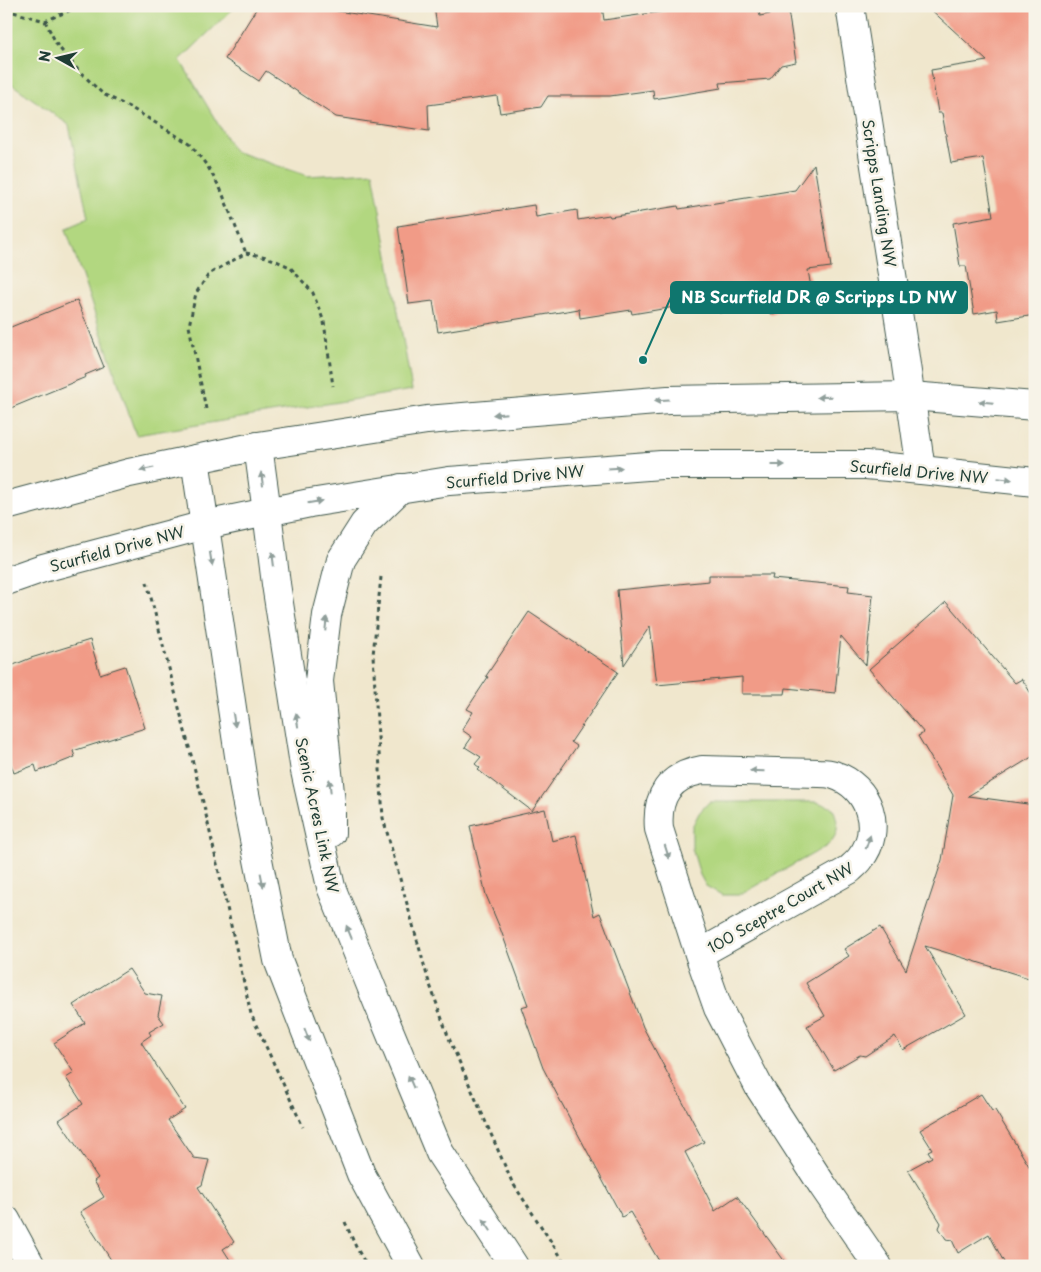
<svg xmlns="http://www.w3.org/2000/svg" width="1041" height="1272" font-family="'Playpen Sans',sans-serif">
<rect width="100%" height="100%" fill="#f7f3e8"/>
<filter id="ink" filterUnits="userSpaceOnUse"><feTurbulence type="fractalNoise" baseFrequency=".02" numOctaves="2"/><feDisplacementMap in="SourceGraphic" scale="10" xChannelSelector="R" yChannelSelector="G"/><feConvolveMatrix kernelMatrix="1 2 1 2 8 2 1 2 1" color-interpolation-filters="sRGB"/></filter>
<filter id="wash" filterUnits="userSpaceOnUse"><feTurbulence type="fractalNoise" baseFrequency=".0096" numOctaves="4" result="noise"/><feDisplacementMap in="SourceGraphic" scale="20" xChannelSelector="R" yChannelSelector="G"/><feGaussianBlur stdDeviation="1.12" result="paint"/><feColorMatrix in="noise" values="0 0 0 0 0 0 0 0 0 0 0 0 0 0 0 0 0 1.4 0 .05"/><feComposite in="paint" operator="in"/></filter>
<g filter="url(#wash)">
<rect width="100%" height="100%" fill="#f0e7cd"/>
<!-- green -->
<g fill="#b2d780" stroke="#688a5a">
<path d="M6,6H236L180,60L234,151L308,176L373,172L412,390L136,435L66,229L88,218L69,125L6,80Z"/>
<path d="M709,802H817L833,808C839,825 840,833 827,846L739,895H722L706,886L700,875L692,848V827L699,813Z"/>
</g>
<g id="blocks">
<!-- building -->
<g fill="#f19b87">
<path d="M258,6H330L337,11L437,27L434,6H602L604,20L666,11L665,6H758L760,16L788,10L796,62L781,65L770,79L720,83L721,88L654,99L653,90L610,96H548L541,107L500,113L497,96L428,105L429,131L336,117L266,71L259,81L225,59Z"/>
<path d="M927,6H1035V315L998,321L997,310L974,314L966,266H960L953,223L993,216L983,158L951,163L942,113H938L931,70L987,61Z"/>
<path d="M814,164L831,267L808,270L814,306L770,314L769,305L719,313L717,300L632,314L631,310L580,318L579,309L438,332L433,301L409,304L398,226L534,205L536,217L577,210L578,220L609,215L610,217L678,206L679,209L795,190Z"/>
<path d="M77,300L104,367L85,375L86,377L6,410V329Z"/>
<path d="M709,575H773L772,579L849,586L848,592L873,595L866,665L841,636L835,693L786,688L785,694H742V677L657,685L650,626L624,665L617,590L709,581Z"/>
<path d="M946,602L1015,683L1022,679L1035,700V755L968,796L1035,805V980L925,946L966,1014L903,1050L895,1036L865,1056L860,1055L834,1070L807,1026L825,1016L806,983L849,956L844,949L880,927L906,970L942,860L953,795L918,736L924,733L869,669Z"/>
<path d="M529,612L618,672L571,742L577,746L532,811L478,770L480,768L475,764L481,757L465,747L472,737L462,730L473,712L467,709L488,677L486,676Z"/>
<path d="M90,640L100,674L125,666L145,728L73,751L75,757L37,772L35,765L14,773L6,751V668L31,658Z"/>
<path d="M545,809L552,841L576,835L594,916L600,913L643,1027L704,1142L685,1152L715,1211L737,1196L788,1266H662L630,1212L622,1217L604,1183L543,1068L521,1007L528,1005L500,928L486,895L470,826Z"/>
<path d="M129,969L145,993L162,996L158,1015L164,1023L149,1032L151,1035L141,1042L185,1109L168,1120L194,1158L209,1160L202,1185L198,1187L234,1242L223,1249L234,1266H115L80,1212L104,1197L94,1181L98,1178L59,1120L83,1104L66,1078L74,1073L54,1043L85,1023L73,1005Z"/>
<path d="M981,1094L992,1111L995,1110L1035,1176V1266H1006L989,1234L958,1253L952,1240L946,1239L939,1228L941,1223L908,1170L932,1157L928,1151L932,1149L920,1130Z"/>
</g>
</g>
</g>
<g filter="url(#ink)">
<use href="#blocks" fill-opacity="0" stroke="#3e564b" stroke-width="1"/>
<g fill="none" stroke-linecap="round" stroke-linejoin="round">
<defs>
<g id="minor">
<path d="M850,6L904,351L921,470"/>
<path d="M699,954L849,870C853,866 857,863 860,859C884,829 869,786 834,775C829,773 824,773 819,773L702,770C669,776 656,796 659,829L699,954L718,1008L759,1087L823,1186L878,1266"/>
<path d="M6,1220L31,1266"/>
</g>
<g id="tertiary">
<path d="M258,446L267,512L276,584L305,771L331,887L377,1001L440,1153L514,1266"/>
<path d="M195,459L244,789L278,960L361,1174L411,1266"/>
<path d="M6,506L129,473L258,446L427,420L668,400L911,396L1035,406"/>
<path d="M6,581L43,568L205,525L310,503L449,481L661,465H866L921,470L1035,482"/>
<path d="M331,833V803L319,681L327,615L341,560L364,524L401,488"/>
</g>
</defs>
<!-- minor casing -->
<use href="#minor" stroke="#3e564b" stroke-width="30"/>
<!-- tertiary casing -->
<use href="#tertiary" stroke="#3e564b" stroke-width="30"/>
<!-- path -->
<g stroke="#3e564b" stroke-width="3" stroke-dasharray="4 4" stroke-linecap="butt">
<path d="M6,10L45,21L80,6"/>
<path d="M45,21L57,45L78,70L103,94L133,109L190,144L208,167L221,190L246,253"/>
<path d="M206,409L189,326L196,293L209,274L246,253L267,257L290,267L313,293L324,322L333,386"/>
<path d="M381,577L373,655L383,818L428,979L448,1036L512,1182L567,1266"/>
<path d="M147,582L204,806L251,1014L303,1127"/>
<path d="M345,1222L356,1247L367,1266"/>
</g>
<!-- minor -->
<use href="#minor" stroke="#fff" stroke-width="28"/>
<!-- tertiary -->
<use href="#tertiary" stroke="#fff" stroke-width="28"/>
</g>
<!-- one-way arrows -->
<defs><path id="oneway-solid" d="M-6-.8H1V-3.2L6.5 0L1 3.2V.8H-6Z" transform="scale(1.25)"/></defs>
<g fill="#8f9e9a">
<use href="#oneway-solid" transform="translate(824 397) rotate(179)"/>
<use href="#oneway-solid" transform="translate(662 400) rotate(176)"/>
<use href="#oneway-solid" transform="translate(986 402) rotate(-175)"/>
<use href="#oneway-solid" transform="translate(500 414) rotate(175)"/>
<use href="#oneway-solid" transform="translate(778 465)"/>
<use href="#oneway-solid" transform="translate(615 468) rotate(-4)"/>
<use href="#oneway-solid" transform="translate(147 469) rotate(168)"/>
<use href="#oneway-solid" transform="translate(262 479) rotate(-98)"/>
<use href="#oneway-solid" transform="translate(1005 479) rotate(6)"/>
<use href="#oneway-solid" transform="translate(315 502) rotate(-10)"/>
<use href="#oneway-solid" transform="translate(211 559) rotate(81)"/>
<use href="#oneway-solid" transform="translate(273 559) rotate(-97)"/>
<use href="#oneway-solid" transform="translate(326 624) rotate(-84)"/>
<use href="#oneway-solid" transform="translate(234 720) rotate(81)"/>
<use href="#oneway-solid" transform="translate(297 720) rotate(-99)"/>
<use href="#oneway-solid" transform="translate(757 771) rotate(-179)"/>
<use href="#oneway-solid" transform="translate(330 786) rotate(-96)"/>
<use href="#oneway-solid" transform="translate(868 842) rotate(-71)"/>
<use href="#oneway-solid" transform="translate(667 852) rotate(72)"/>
<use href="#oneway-solid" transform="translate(262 880) rotate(79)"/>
<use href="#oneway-solid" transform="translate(349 932) rotate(-112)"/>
<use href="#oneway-solid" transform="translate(307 1035) rotate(69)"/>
<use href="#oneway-solid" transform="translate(411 1082) rotate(-113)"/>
<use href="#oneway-solid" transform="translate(487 1225) rotate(-123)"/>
</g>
</g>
<g text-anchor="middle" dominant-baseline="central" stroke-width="5" stroke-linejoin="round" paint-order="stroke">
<!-- street labels -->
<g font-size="15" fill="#1f3d34" stroke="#f7f3e8">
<text transform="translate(880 193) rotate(81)">Scripps Landing NW</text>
<text transform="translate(919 471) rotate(5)">Scurfield Drive NW</text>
<text transform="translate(515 476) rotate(-5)">Scurfield Drive NW</text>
<text transform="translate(117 548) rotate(-15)">Scurfield Drive NW</text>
<text transform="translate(318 815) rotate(78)">Scenic Acres Link NW</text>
<text transform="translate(780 907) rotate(-30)">100 Sceptre Court NW</text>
</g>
</g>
<!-- callouts -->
<path fill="none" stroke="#0f766e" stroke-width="2" d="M643 360L671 297"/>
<circle fill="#0f766e" stroke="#f7f3e8" stroke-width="2" cx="643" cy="360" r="5"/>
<rect fill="#0f766e" stroke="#0f766e" stroke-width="2" x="671" y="282" width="296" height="31" rx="5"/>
<g font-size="16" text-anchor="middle" font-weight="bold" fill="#fff">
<text x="819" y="303">NB Scurfield DR @ Scripps LD NW</text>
</g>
<!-- margin -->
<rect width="1041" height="1272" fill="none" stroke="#f7f3e8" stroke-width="25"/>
<!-- north arrow -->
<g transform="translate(58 58) rotate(278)" stroke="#f7f3e8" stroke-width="4" paint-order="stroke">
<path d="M0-4L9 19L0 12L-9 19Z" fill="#1f3d34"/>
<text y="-8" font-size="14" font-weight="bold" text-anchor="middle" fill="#1f3d34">N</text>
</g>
</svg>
